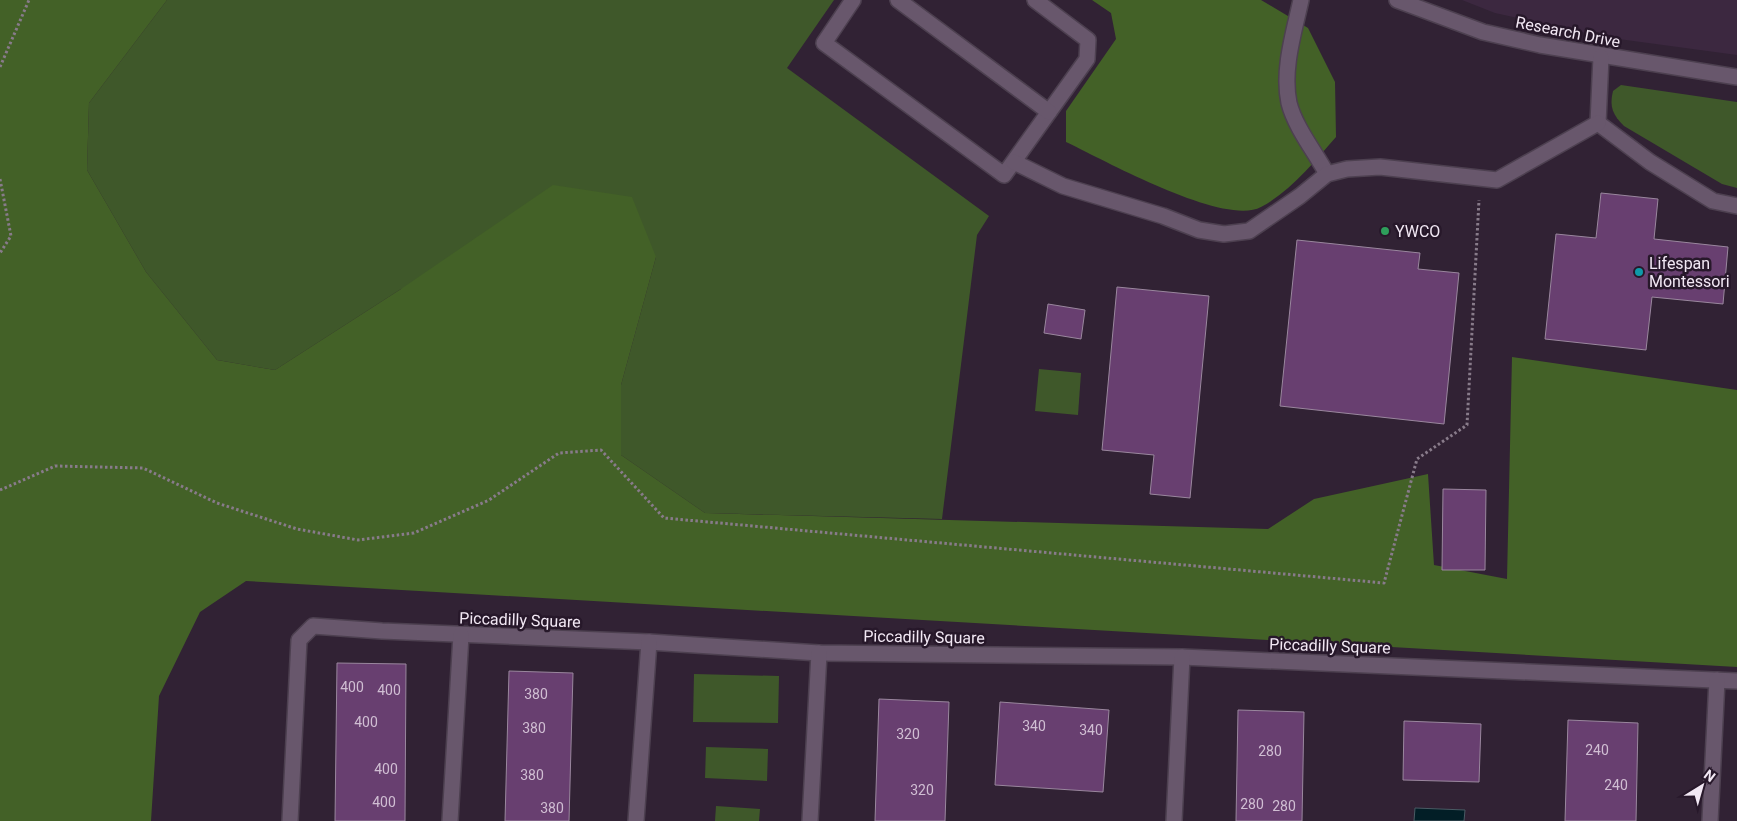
<svg xmlns="http://www.w3.org/2000/svg" width="1737" height="821" font-family="Roboto,sans-serif">
<rect width="100%" height="100%" fill="#312234"/>
<!-- built -->
<path fill="#3c2840" d="M1462,0H1737V55L1604,37L1495,13Z"/>
<!-- green -->
<g fill="#3f582a">
<path d="M167,0H834L787,68L989,216L977,235L942,519L705,513L621,455V385L656,257L401,289L275,370L217,360L146,272L87,170L89,103Z"/>
<path d="M1621,85L1737,102V188L1722,184L1624,126C1613,115 1609,107 1613,91Z"/>
<path d="M1039,369L1081,373L1078,415L1035,411Z"/>
<path d="M694,674L779,676L778,723L693,722Z"/>
<path d="M706,747L768,749L767,781L705,778Z"/>
<path d="M716,806L760,809L759,821H715Z"/>
</g>
<!-- forest -->
<g fill="#436127">
<path d="M0,0H167L89,103L87,170L146,272L217,360L275,370L401,289L553,185L632,197L656,257L621,385V455L705,513L1268,529L1314,499L1428,474L1434,565L1507,579L1512,357L1737,390V667L246,581L200,612L159,696L151,821H0Z"/>
<path d="M1092,0H1261L1308,28L1335,82L1336,137C1314,162 1291,191 1261,207C1224,227 1104,160 1066,142V111L1116,39L1111,13Z"/>
</g>
<!-- water -->
<path fill="#021e26" stroke="#4a5b64" d="M1415,808L1465,810L1464,821H1414Z"/>
<!-- building -->
<g fill="#683f70" stroke="#9a879e">
<path d="M1601,193L1658,199L1654,239L1728,247L1723,304L1652,297L1646,350L1545,339L1556,234L1596,238Z"/>
<path d="M1297,240L1420,253L1418,269L1459,273L1444,424L1280,406Z"/>
<path d="M1117,287L1209,296L1190,498L1150,494L1154,455L1102,450Z"/>
<path d="M1048,304L1085,310L1081,339L1044,333Z"/>
<path d="M1443,489L1486,490L1485,570H1442Z"/>
<path d="M337,663L406,664L405,821H335Z"/>
<path d="M509,671L573,673L569,821H505Z"/>
<path d="M879,699L949,702L945,821H875Z"/>
<path d="M1000,702L1109,710L1103,792L995,785Z"/>
<path d="M1238,710L1304,712L1302,821H1236Z"/>
<path d="M1568,720L1638,723L1636,821H1565Z"/>
<path d="M1404,721L1481,724L1479,782L1403,780Z"/>
</g>
<g fill="none" stroke-linecap="round" stroke-linejoin="round">
<defs>
<g id="minor">
<path d="M853,0L824,43L1004,175L1087,59L1088,40L1035,0"/>
<path d="M898,0L1049,112"/>
<path d="M1301,0C1294,32 1282,70 1289,103C1295,127 1315,152 1327,174"/>
<path d="M1397,0L1483,32L1540,45L1737,77"/>
<path d="M1598,123L1650,162L1713,201L1737,206"/>
<path d="M1598,123L1601,57"/>
<path d="M1014,162L1063,186L1163,216L1199,230L1224,234L1249,231L1300,196L1327,174L1347,169L1380,167L1497,180L1598,123"/>
<path d="M290,821L299,640L313,626L382,631L649,642L819,653L1182,657L1737,681"/>
<path d="M450,821L461,635"/>
<path d="M636,821L649,642"/>
<path d="M810,821L819,653"/>
<path d="M1174,821L1182,657"/>
<path d="M1710,821L1717,680"/>
</g>
</defs>
<!-- minor casing -->
<use href="#minor" stroke="#4d4050" stroke-width="18"/>
<!-- path -->
<g stroke="#887b8a" stroke-width="3" stroke-dasharray="2.5 2.5" stroke-linecap="butt">
<path d="M0,67L29,0"/>
<path d="M0,179L11,236L0,253"/>
<path d="M0,490L55,466L143,468L217,503L297,529L358,540L414,533L489,500L559,453L601,450L664,518L1384,583L1417,459L1467,425L1479,200"/>
</g>
<!-- minor -->
<use href="#minor" stroke="#68576c" stroke-width="15"/>
</g>
<!-- markers -->
<circle fill="#2e9e5b" stroke="#27182a" stroke-width="2" cx="1385" cy="231" r="5"/>
<circle fill="#0f9aa8" stroke="#27182a" stroke-width="2" cx="1639" cy="272" r="5"/>
<g text-anchor="middle" dominant-baseline="central" stroke-width="5" stroke-linejoin="round" paint-order="stroke">
<!-- number labels -->
<g font-size="14" fill="#d0bed3">
<text x="352" y="687">400</text>
<text x="389" y="690">400</text>
<text x="536" y="694">380</text>
<text x="366" y="722">400</text>
<text x="1034" y="726">340</text>
<text x="534" y="728">380</text>
<text x="1091" y="730">340</text>
<text x="908" y="734">320</text>
<text x="1597" y="750">240</text>
<text x="1270" y="751">280</text>
<text x="386" y="769">400</text>
<text x="532" y="775">380</text>
<text x="1616" y="785">240</text>
<text x="922" y="790">320</text>
<text x="384" y="802">400</text>
<text x="1252" y="804">280</text>
<text x="1284" y="806">280</text>
<text x="552" y="808">380</text>
</g>
<!-- street labels -->
<g font-size="16" fill="#f2e8f4" stroke="#27182a">
<text transform="translate(1568 32) rotate(11)">Research Drive</text>
<text transform="translate(520 620) rotate(2)">Piccadilly Square</text>
<text transform="translate(924 637) rotate(1)">Piccadilly Square</text>
<text transform="translate(1330 646) rotate(2)">Piccadilly Square</text>
</g>
<!-- poi labels -->
<g font-size="16" fill="#f2e8f4" stroke="#27182a" text-anchor="start">
<text x="1395" y="231">YWCO</text>
<text x="1649" y="263">Lifespan<tspan x="1649" dy="18">Montessori</tspan></text>
</g>
</g>
<!-- north arrow -->
<g transform="translate(1702 786) rotate(37)" stroke="#27182a" stroke-width="4" paint-order="stroke">
<path d="M0-4L9 19L0 12L-9 19Z" fill="#f2e8f4"/>
<text y="-8" font-size="14" font-weight="bold" text-anchor="middle" fill="#f2e8f4">N</text>
</g>
</svg>
